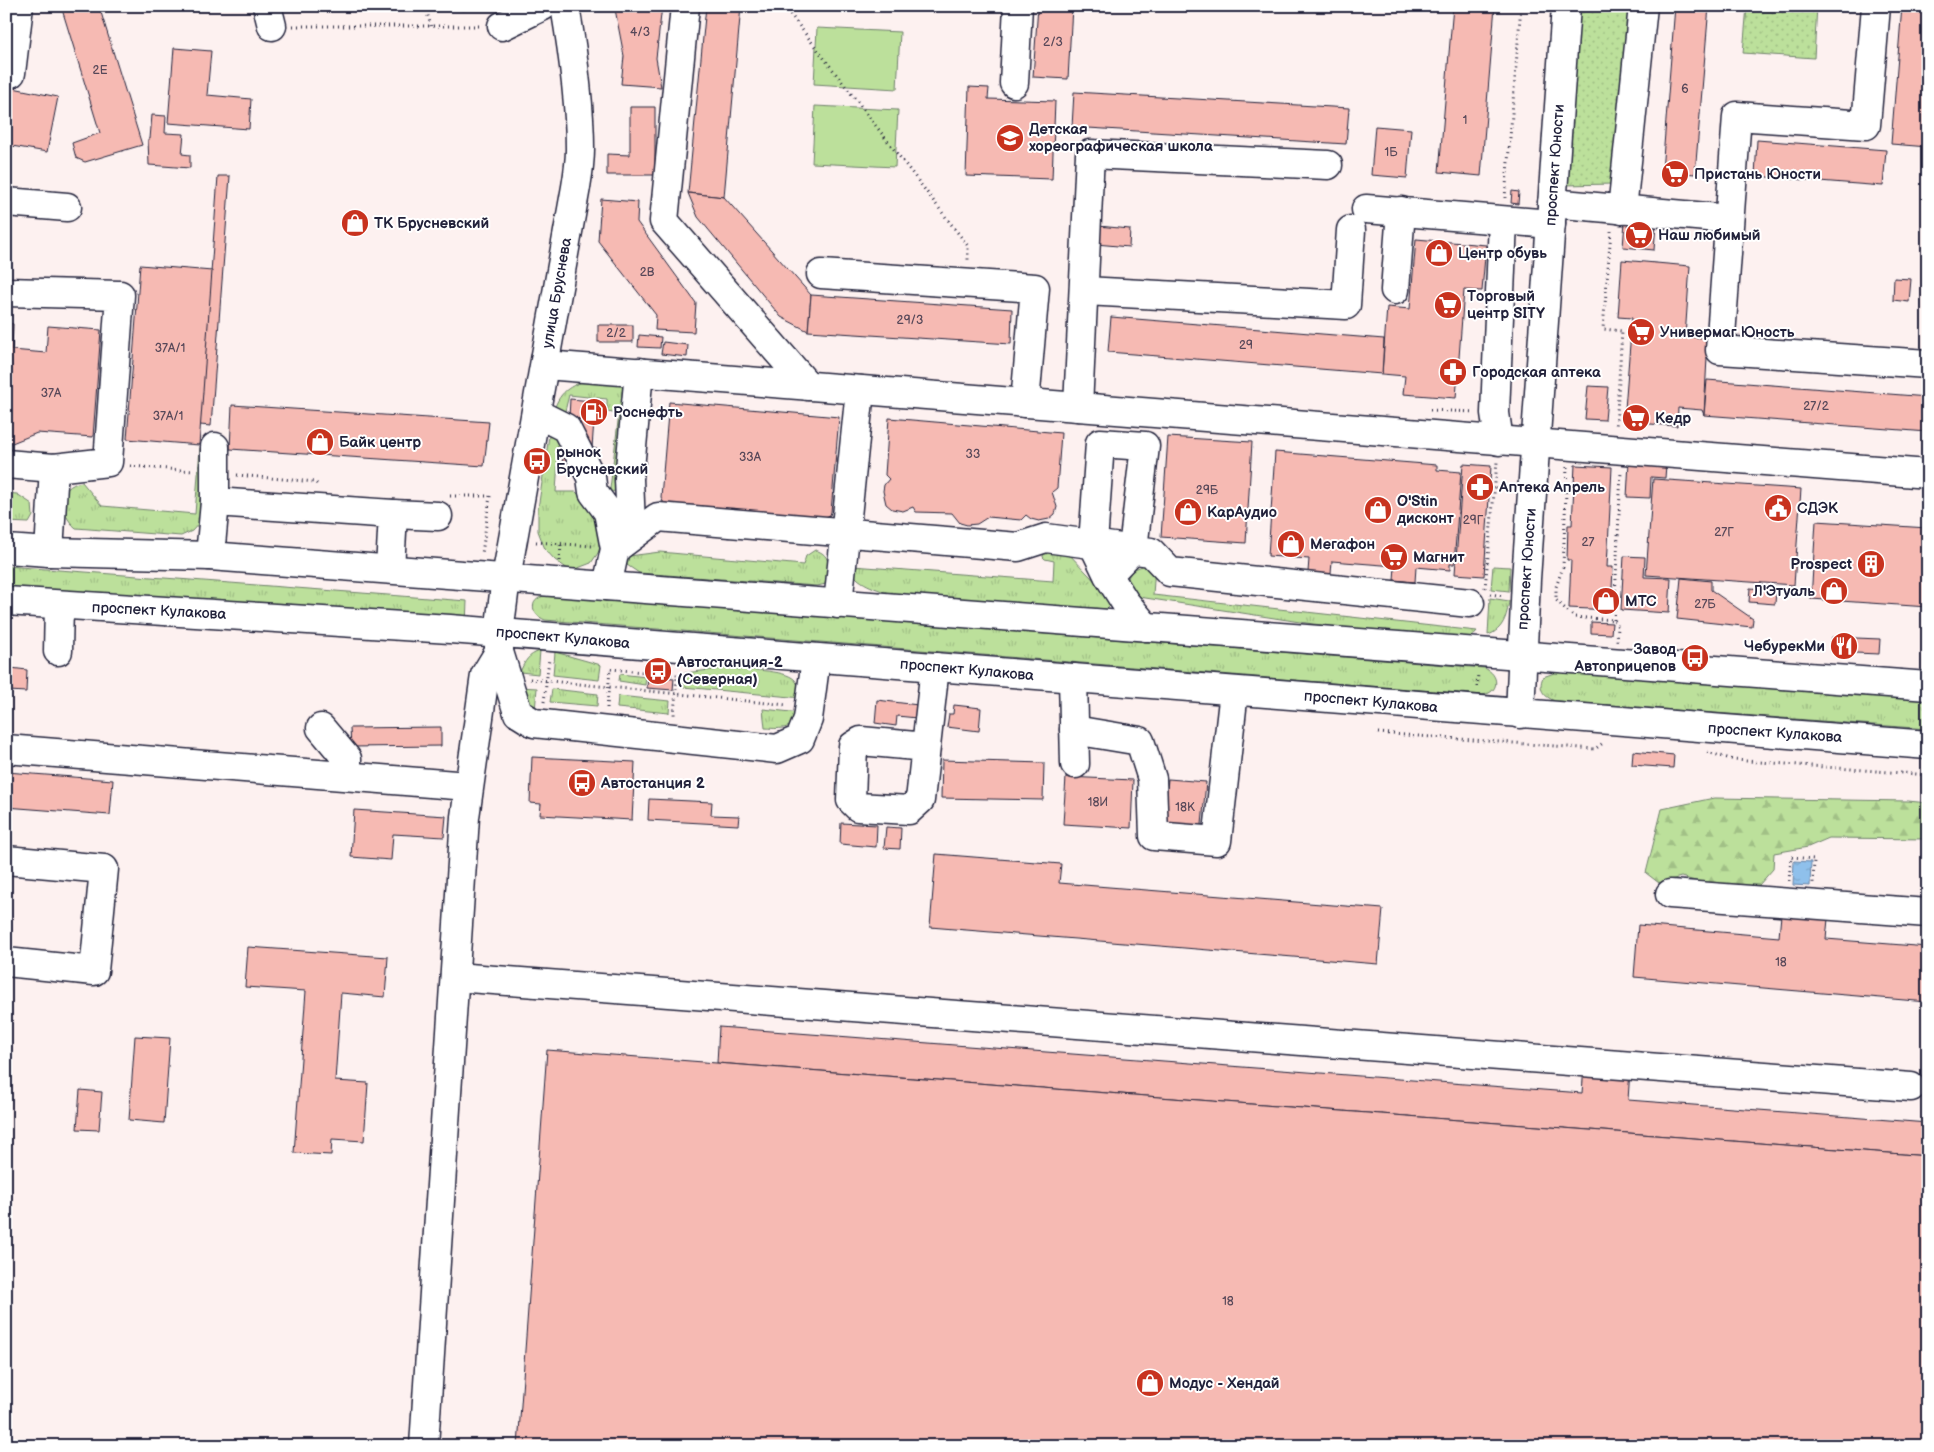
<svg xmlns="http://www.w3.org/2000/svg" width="1934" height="1452" font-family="'Balsamiq Sans',sans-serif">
<defs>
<pattern id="grass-tufts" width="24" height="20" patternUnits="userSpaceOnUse" patternTransform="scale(1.25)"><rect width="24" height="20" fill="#bce09b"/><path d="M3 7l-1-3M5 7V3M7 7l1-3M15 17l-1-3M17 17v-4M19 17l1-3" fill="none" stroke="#a1c086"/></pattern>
<pattern id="forest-firs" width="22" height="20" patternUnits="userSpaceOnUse" patternTransform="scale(1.25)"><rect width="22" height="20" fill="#bce09b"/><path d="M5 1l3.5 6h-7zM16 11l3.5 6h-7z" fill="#a1c086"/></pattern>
<pattern id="park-dots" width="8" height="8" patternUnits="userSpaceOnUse" patternTransform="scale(1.25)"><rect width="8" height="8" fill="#bce09b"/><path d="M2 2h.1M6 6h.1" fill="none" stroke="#a1c086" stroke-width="1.8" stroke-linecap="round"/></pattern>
<pattern id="water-ripples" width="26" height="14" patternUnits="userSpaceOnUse" patternTransform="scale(1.25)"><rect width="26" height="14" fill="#8fc0eb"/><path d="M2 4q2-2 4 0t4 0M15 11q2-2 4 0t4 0" fill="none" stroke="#7ba5ca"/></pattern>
</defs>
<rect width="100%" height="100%" fill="#fdf1f0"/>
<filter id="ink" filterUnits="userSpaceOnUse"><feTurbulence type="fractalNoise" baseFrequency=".02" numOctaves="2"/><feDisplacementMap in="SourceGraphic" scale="10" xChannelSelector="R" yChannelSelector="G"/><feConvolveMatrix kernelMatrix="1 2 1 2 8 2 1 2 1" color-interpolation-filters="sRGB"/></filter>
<g filter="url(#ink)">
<!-- grass -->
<g fill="url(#grass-tufts)" stroke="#6f816b">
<path d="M592,379L630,384L616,490L612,492L610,489L619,413L607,411V399L569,395L564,415L554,410C560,390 573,384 592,379Z"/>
<path d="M549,436H556L559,443L556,492H576L585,500L602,520L604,536L598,553L591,563L578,568L568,569L555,560L545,549L538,531V509Z"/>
<path d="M200,448L211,449L201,521L192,531L181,536L76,528C59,514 56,486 82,482L102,506L195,514Z"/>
<path d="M6,493L17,494L32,504L33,516L29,523L6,522Z"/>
<path d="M1044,549L1066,551L1108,595L1111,605L1107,609L899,596C888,593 859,585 854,574C853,572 853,569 853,566L1053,581L1054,561L1045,559L1043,557Z"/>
<path d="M815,550C833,555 828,569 826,584L817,586L639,573L627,565V560L629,556L660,552L803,565L806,556Z"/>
<path d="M1148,565L1155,566L1153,595L1477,631L1468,641L1313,624L1139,597L1127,584C1128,571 1135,567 1148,565Z"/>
<path d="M6,566L467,601L466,625L6,588Z"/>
<path d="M1493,566L1510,567L1509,591L1491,589Z"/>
<path d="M548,595L1484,668C1500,674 1500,693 1482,695L545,620C529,613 529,598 548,595Z"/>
<path d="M1490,598L1509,601C1507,616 1503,630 1488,635Z"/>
<path d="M540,651L538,674L520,672C525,661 528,655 540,651Z"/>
<path d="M555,652L601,665L599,680L553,675Z"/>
<path d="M728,668C744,670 785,669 795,680C799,685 800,692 802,698L683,687L684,673Z"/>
<path d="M1557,672L1928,700V729L1555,701C1543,696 1538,689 1543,677Z"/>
<path d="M620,674L646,677L645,685L619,681Z"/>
<path d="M519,687L537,688L535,711L528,707Z"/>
<path d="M552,689L598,694L597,706L550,702Z"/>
<path d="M618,696L670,701L669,713L617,708Z"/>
<path d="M763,709L801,713C792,730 783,729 765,728Z"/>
</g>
<!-- forest -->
<path fill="url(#forest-firs)" stroke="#6f816b" d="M1714,798L1908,801L1928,803V839L1829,838L1808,847L1774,853L1773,869L1759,885L1717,887L1681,877L1659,883L1646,873L1662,809Z"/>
<!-- park -->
<g fill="url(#park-dots)" stroke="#6f816b">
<path d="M1576,6H1630L1614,184L1564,185Z"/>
<path d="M1747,6H1817L1814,58L1743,53Z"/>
</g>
<!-- pitch -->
<g fill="#bce09b" stroke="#6f816b">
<path d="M817,28L900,32L897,89L814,84Z"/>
<path d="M815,106L898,110L895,167L812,163Z"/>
</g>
<!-- water -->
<path fill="url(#water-ripples)" stroke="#6381a5" d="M1794,861L1811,862L1810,886L1793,885Z"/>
<!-- building -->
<g fill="#f6bab3" stroke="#22223b">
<path d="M61,6H99L142,145L85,162L76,158L72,143L100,133Z"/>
<path d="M460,6H479L462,11Z"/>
<path d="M662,6L656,58L661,87L621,84L624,56L615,9Z"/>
<path d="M706,6H741L724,197L688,193Z"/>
<path d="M1038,6H1072L1068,79L1033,77Z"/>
<path d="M1453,6H1495L1481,176L1439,172Z"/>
<path d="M1675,6H1709L1695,174L1662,171Z"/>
<path d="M1902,6H1928V147L1891,144Z"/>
<path d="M174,48L211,51L207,95L251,99L249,129L168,123Z"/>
<path d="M8,87L58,97L47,152L6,145V96Z"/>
<path d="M969,87L989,88L988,99L1055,101L1052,179L966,176Z"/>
<path d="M1074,92L1349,108L1346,144L1072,127Z"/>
<path d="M630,107H655V175H607V154L630,155Z"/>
<path d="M152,115L166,116L165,133L184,134L182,154L190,155V168L149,165L148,139H150Z"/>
<path d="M1375,126L1411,129L1407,178L1371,175Z"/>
<path d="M1757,140L1886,150L1883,186L1755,176Z"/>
<path d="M218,176H230L211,426L200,425Z"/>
<path d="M1512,191L1519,192L1518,204L1511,203Z"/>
<path d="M688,193L724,197L811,295L808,331L781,317L698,217Z"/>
<path d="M601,199L638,202L637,222L696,303L694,332L655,330L656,315L598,241Z"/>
<path d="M1625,221L1656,224L1654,250L1623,247Z"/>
<path d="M1098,226L1130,229L1129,247L1096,244Z"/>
<path d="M1416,239L1486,245L1482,291L1464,290L1456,398L1403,394L1405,376L1382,374L1387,307L1410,309Z"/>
<path d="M1622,260L1690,266L1685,337L1708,338L1704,415L1702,410L1678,408L1677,426L1624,422L1632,318L1618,317Z"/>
<path d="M140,265L212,271L199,445L127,439Z"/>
<path d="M1894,278L1911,279L1909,302L1893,300Z"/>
<path d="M811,295L1012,309L1011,344L808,331Z"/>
<path d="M1111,317L1384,339L1382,374L1108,352Z"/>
<path d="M6,323L13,324L12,350L46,353L48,326L101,330L93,437L37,433L12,443L6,442Z"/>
<rect x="598" y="325" width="35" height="17"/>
<path d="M639,335L661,337L660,348L638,347Z"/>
<path d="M663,342L688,345L687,357L661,354Z"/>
<path d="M1707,380L1928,397V432L1704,415Z"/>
<path d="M1588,386L1608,387L1605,420L1585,419Z"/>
<path d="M570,399L604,402L603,420L569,418Z"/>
<path d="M669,402L839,417L831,512L830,515L825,517L668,504L663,502L661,497Z"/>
<path d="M232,405L489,422L484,466L230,449Z"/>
<path d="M889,418L1061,433L1057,488L1052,492L1057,507L1055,514L1049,519L1039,521L1031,519L1026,515L1021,520L988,517L977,524L967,525L960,523L952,513L916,512L913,507L903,511L892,509L886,504L883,491L884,485L889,479L885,475Z"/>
<path d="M573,419L594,420L592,448L597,449L595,472L562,469L564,446Z"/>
<path d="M1168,437L1252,442L1246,543L1161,537Z"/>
<path d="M1275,452L1437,465V470L1461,472L1454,564H1450V570L1416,567L1415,582L1394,580L1395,566L1332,561L1331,574L1308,572L1309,559L1268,556Z"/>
<path d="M1629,462L1666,465L1665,478L1651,477L1650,498L1627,497Z"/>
<path d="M1463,464L1491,466L1484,576L1455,574Z"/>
<path d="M1575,465L1612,467L1607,567H1613L1611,610L1569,608L1571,560H1567L1568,525H1572Z"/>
<path d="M1653,479L1801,489L1794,585L1646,575Z"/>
<path d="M1816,521L1928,528V607L1811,599Z"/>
<path d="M1624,556L1645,557L1644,577L1671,578L1669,613L1621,610Z"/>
<path d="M1681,578L1711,581V590L1753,619L1752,627L1677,619Z"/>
<path d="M1750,588L1776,590L1775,604L1749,602Z"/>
<path d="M1591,622L1612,623L1611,634L1591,633Z"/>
<path d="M1832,637L1880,639L1879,654L1831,652Z"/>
<path d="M11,668L27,670L26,692L9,691Z"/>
<path d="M648,676L674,678L673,690L647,688Z"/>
<path d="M877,700L918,705L917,718L897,716L896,726L875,723Z"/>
<path d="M954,705L981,708L979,731L947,727L949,714H953Z"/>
<path d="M441,727V746L351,747L350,728Z"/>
<path d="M1633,751L1674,755L1673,768L1632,765Z"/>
<path d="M532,757L635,762L632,820L540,815L541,804L530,803Z"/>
<path d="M942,760L1044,763L1043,800L941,798Z"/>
<path d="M6,772L113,780L110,815L6,807Z"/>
<path d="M1066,777L1133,780L1131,828L1063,824Z"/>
<path d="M1168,779L1206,782L1201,835L1163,831Z"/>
<path d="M649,799L712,802L711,815L739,816L738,825L648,820Z"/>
<path d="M354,810L446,816L444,837L393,834L391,860L351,857Z"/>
<path d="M841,823L877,825L876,847L840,844Z"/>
<path d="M886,827L901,828L900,849L884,848Z"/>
<path d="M936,854L1061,864L1059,883L1383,909L1378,964L930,927Z"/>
<path d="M1781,915L1828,919L1826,939L1928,947V1002L1634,977L1638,925L1779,937Z"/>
<path d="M248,947L388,957L385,997L341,993L335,1081L368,1083L364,1141L332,1139L331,1155L294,1153L306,991L245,987Z"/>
<path d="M719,1027L1582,1093L1584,1066L1630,1070L1628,1100L1928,1123V1156L717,1063Z"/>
<path d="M135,1036L170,1038L164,1123L129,1120Z"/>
<path d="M547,1050L1928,1156V1446H518Z"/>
<path d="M80,1090L102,1092L99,1130L77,1129Z"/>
</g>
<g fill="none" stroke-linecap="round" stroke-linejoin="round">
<defs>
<g id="minor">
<path d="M267,6L272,26"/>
<path d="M685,6L664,221L808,386"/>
<path d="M1876,6L1866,125L1737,116L1720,350L1928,364"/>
<path d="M502,26L543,6"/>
<path d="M11,73L19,6"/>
<path d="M1014,83L1018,6"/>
<path d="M6,202L67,207"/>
<path d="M1552,203L1729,219"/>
<path d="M1366,209L1551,224"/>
<path d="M1622,210L1643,6"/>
<path d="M821,274L1035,288L1025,403"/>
<path d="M1395,290L1401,211"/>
<path d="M1085,291L1346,305L1351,230"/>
<path d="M6,292L120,295L108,462L54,468L6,464"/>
<path d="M545,365L1928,474"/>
<path d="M1078,407L1090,154L1328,165"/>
<path d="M536,413L566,428L591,477L593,492L608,512L615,549L607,586"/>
<path d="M1499,441L1495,413L1503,221"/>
<path d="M215,502L393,514L390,569"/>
<path d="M393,514L438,516"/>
<path d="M617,545L631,525L629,479L639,372"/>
<path d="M615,549L658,517L1018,547L1046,538L1151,552L1170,572L1470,603"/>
<path d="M49,552L54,468"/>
<path d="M210,556L215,502V447"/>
<path d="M1108,575L1133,549L1145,446L1100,443L1093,544L1108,575L1125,602L1146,627"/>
<path d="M506,578L576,187C578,175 580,161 580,149C580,101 573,53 565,6"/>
<path d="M838,604L860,390"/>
<path d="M499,642V652L518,713L534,723L777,749L800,739L808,719L816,658"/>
<path d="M58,651L59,605"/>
<path d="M1073,678L1075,764"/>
<path d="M321,728L347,759V776"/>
<path d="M1074,730L1140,741L1152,779L1154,836L1217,841L1234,691"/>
<path d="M926,747L861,741L853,746L851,800L858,807L909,810L920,800L935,667"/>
<path d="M6,749L468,786"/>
<path d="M6,860L104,869L94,971L6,962"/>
<path d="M1670,894L1928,913"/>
<path d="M455,977L1911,1087"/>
<path d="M424,1446L465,817L485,675L499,652"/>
</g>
<g id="major">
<path d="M6,549L49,552L210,556L1928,686"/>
<path d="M6,601L450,629L1928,745"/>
<path d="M499,633L506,578"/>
<path d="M1520,714L1526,579L1566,6"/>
</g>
</defs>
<!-- minor casing -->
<use href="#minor" stroke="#22223b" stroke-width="31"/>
<!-- major casing -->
<use href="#major" stroke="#22223b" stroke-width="31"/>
<!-- path -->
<g stroke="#22223b" stroke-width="3" stroke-dasharray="1 4" stroke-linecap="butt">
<path d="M425,6L431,26"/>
<path d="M784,6L968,246V260"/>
<path d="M293,26H479"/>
<path d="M1505,198L1521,6"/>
<path d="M1611,231L1603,329L1622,331L1616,428"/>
<path d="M1430,410L1474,412"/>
<path d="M130,466L193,471"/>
<path d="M1567,467L1563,567L1556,587V600L1574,617L1614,620L1618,627L1617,641"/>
<path d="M237,475L315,482L319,486"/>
<path d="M450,496H490L482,554"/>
<path d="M536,542L592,546"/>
<path d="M560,561L561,543"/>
<path d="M1485,588L1497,462"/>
<path d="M1490,594L1504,596"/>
<path d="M1614,620L1621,472"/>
<path d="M530,679L787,705"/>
<path d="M1477,687L1478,673"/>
<path d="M544,702L549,659"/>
<path d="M607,708L610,669L677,675L674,715"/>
<path d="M1378,733L1595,749L1603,743"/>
<path d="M1707,752L1734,760L1928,775"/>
<path d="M1789,881L1791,857L1814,859L1813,883"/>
</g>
<!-- minor -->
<use href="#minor" stroke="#fff" stroke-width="28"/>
<!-- major -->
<use href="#major" stroke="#fff" stroke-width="28"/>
</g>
</g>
<!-- icons -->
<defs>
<symbol id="school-disc" viewBox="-11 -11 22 22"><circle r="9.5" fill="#c8321e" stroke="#fff"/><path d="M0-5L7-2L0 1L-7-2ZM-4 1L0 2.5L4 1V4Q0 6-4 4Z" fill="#fff"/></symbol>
<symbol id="supermarket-disc" viewBox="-11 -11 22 22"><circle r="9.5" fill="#c8321e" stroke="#fff"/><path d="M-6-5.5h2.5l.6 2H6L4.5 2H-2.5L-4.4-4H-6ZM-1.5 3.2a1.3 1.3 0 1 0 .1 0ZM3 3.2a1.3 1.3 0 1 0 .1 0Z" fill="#fff"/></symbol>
<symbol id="shop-disc" viewBox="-11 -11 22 22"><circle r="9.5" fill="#c8321e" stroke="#fff"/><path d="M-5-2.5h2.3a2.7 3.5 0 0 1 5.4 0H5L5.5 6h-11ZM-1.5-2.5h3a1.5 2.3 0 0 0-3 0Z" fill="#fff"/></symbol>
<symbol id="pharmacy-disc" viewBox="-11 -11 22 22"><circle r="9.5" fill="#c8321e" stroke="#fff"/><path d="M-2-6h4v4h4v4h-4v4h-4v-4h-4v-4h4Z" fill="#fff"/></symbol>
<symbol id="fuel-disc" viewBox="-11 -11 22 22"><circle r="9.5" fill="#c8321e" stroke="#fff"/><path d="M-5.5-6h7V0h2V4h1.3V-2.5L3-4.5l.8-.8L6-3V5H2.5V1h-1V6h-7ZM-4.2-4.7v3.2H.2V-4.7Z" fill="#fff"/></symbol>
<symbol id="bus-disc" viewBox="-11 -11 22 22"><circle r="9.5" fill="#c8321e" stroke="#fff"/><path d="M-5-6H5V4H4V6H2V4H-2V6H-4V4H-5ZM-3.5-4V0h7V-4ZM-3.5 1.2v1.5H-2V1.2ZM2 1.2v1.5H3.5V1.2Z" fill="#fff"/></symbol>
<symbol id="civic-disc" viewBox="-11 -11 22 22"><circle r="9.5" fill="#c8321e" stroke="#fff"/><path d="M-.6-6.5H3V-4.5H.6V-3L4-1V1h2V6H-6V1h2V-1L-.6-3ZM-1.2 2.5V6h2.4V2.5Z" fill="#fff"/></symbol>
<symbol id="building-disc" viewBox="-11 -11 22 22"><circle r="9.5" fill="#c8321e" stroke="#fff"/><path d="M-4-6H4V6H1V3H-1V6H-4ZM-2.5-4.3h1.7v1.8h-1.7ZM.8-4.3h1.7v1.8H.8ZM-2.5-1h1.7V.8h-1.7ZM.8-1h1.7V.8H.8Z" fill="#fff"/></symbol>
<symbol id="restaurant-disc" viewBox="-11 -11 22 22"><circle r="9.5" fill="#c8321e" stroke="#fff"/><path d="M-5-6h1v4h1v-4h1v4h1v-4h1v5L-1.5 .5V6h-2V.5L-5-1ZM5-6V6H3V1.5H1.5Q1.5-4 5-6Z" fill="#fff"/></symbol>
</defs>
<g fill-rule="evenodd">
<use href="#school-disc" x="994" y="122" width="32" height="32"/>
<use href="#supermarket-disc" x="1659" y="158" width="32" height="32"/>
<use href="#shop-disc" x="339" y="207" width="32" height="32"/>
<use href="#supermarket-disc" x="1623" y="219" width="32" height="32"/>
<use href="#shop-disc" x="1423" y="237" width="32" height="32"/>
<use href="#supermarket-disc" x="1432" y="289" width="32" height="32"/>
<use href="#supermarket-disc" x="1625" y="316" width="32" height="32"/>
<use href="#pharmacy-disc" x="1437" y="356" width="32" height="32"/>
<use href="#fuel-disc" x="578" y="396" width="32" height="32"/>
<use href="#supermarket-disc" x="1620" y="402" width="32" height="32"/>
<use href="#shop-disc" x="304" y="426" width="32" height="32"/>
<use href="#bus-disc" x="521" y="445" width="32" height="32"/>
<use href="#pharmacy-disc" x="1464" y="471" width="32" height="32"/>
<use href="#civic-disc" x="1762" y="492" width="32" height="32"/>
<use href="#shop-disc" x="1362" y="494" width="32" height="32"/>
<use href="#shop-disc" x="1172" y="496" width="32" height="32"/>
<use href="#shop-disc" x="1275" y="528" width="32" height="32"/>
<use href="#supermarket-disc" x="1378" y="541" width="32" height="32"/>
<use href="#building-disc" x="1855" y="548" width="32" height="32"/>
<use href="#shop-disc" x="1818" y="575" width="32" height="32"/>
<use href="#shop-disc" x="1590" y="585" width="32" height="32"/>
<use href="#restaurant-disc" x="1828" y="630" width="32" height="32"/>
<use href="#bus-disc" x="1679" y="642" width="32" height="32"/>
<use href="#bus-disc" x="642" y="655" width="32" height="32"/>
<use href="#bus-disc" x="566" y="767" width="32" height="32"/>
<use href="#shop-disc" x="1134" y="1367" width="32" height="32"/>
</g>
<g text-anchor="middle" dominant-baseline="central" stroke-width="4" stroke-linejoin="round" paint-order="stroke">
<!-- number labels -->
<g font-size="12" fill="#574859">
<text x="640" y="32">4/3</text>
<text x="1053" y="42">2/3</text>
<text x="100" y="70">2Е</text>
<text x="1685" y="89">6</text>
<text x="1465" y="120">1</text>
<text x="1391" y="152">1Б</text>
<text x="647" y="272">2В</text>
<text x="910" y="320">29/3</text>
<text x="616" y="333">2/2</text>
<text x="1246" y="345">29</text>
<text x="170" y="348">37А/1</text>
<text x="51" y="393">37А</text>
<text x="1816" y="406">27/2</text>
<text x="168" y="416">37А/1</text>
<text x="973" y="454">33</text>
<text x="750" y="457">33А</text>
<text x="1207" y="490">29Б</text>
<text x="1473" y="520">29Г</text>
<text x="1724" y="532">27Г</text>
<text x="1588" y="542">27</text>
<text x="1705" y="604">27Б</text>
<text x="1098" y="802">18И</text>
<text x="1185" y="807">18К</text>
<text x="1781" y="962">18</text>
<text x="1228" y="1301">18</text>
</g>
<!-- poi labels -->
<g font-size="15" font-weight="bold" fill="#22223b" stroke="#fff" text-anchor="start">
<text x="1029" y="129">Детская<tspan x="1029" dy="17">хореографическая школа</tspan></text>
<text x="1694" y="174">Пристань Юности</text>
<text x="374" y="223">ТК Брусневский</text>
<text x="1658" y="235">Наш любимый</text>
<text x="1458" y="253">Центр обувь</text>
<text x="1467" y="296">Торговый<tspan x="1467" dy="17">центр SITY</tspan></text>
<text x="1660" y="332">Универмаг Юность</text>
<text x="1472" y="372">Городская аптека</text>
<text x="613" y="412">Роснефть</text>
<text x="1655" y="418">Кедр</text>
<text x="339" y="442">Байк центр</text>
<text x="556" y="452">рынок<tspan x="556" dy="17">Брусневский</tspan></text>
<text x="1499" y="487">Аптека Апрель</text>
<text x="1397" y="501">O'Stin<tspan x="1397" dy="17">дисконт</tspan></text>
<text x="1797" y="508">СДЭК</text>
<text x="1207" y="512">КарАудио</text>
<text x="1310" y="544">Мегафон</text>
<text x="1413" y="557">Магнит</text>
<text x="1852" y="564" text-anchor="end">Prospect</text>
<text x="1815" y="591" text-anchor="end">Л'Этуаль</text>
<text x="1625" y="601">МТС</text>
<text x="1825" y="646" text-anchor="end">ЧебурекМи</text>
<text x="1676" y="649" text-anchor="end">Завод<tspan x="1676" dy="17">Автоприцепов</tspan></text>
<text x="677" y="662">Автостанция-2<tspan x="677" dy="17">(Северная)</tspan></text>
<text x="601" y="783">Автостанция 2</text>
<text x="1169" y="1383">Модус - Хендай</text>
</g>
<!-- street labels -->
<g font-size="15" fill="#22223b" stroke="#fff">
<text transform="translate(1555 165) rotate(-86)">проспект Юности</text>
<text transform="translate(557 293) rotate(-80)">улица Бруснева</text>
<text transform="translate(1527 569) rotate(-86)">проспект Юности</text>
<text transform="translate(159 611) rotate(3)">проспект Кулакова</text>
<text transform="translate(563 638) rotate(5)">проспект Кулакова</text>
<text transform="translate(967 670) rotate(5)">проспект Кулакова</text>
<text transform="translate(1371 702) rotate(5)">проспект Кулакова</text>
<text transform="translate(1775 733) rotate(4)">проспект Кулакова</text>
</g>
</g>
<!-- margin -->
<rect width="1934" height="1452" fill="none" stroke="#fff" stroke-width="25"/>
<rect x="12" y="12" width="1909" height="1427" fill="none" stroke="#22223b" stroke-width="2" filter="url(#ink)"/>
</svg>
